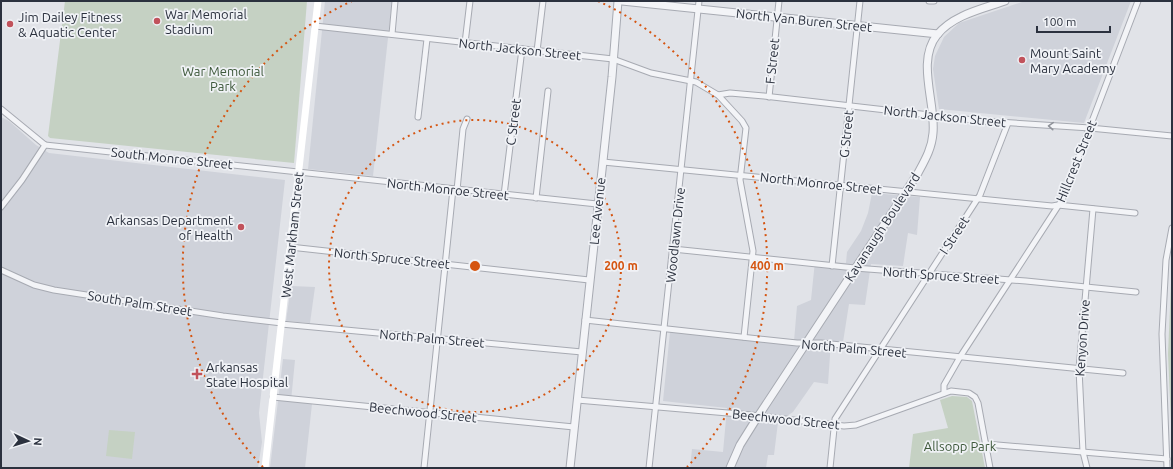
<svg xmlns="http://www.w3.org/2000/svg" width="1173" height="469" font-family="Ubuntu,sans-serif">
<rect width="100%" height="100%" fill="#e1e3e8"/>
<!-- built -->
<g fill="#cfd2da">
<path d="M325,1H392L373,176L308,169Z"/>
<path d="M1025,1H1131L1084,123L939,109L933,69L935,56L944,37L959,23Z"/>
<path d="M1,117L9,121L36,145L49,153L285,180L259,413L262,442L258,468H1Z"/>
<path d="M872,193L920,197L917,235L908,233L903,266L871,264L865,305L849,304L843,342L831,341L828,384L814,382L793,412L778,422L774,455H768L766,468H690L692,449L723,452L727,408L663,401L670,332L794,341L797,306L811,300L815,261L846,263L847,252L861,231L868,213Z"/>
<path d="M291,286L315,287L310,323L286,321Z"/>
<path d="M283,359L295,360L291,401L312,404L305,468H270Z"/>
</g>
<!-- green -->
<g fill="#c5d1c3">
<path d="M65,1H307L294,163L50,138L48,136Z"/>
<path d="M1172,261V446L1168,354Z"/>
<path d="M952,396L967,397L972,401L985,468H909L913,434L948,428L940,400Z"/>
<path d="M109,430L135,432L132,459L106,456Z"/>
</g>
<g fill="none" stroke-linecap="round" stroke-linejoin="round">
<defs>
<g id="minor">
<path d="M929,1H934"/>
<path d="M315,26L613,59L651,73L696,82L718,95L742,121L746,128L740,180L753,251L744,337"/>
<path d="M392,34L395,1"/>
<path d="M465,43L470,1"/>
<path d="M537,51L543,1"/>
<path d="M718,95L730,93L764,96L982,121L1090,128L1172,136"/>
<path d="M769,97L779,1"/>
<path d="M1,109L45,145"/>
<path d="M418,117L427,39"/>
<path d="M45,145L597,204"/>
<path d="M603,162L1052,206L1058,205L1135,213"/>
<path d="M457,190L463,129L467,119"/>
<path d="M504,195L522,49"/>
<path d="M536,198L548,91"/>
<path d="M1,207L22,180L45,145"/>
<path d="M290,247L589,280"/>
<path d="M673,249L855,268L1026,281L1136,292"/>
<path d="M832,266L860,1"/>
<path d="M1,270L34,285L54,290L223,316L282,323"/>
<path d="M585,320L797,343H821L1123,373"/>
<path d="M281,324L582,352"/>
<path d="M944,393V385L960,357L1062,200L1138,1"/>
<path d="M273,397L574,427"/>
<path d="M577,400L751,415L844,426L856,425L951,391L969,393L975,397L978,403L990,468"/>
<path d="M986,444L1167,459"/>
<path d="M424,468L453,189"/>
<path d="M649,468L699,1"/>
<path d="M830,468L835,419L980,195L1008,123"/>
<path d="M1087,468L1083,452L1079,369L1093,209"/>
<path d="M1167,468L1162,334L1166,260L1172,228"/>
</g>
<g id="tertiary">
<path d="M622,1L938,34"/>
<path d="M570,468L612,77L618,1"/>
<path d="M730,468L740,445L755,421L918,173C925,160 932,148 933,133C936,103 916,61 937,35C953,15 982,9 1005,1"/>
</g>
</defs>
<!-- minor casing -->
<use href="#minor" stroke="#a7aab2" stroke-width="7"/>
<!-- tertiary casing -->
<use href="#tertiary" stroke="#a7aab2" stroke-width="9"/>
<!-- minor -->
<use href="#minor" stroke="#f3f4f7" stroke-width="5"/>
<!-- tertiary -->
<use href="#tertiary" stroke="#f3f4f7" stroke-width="7"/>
<!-- secondary -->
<path stroke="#fff" stroke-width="7" d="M265,468L318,1"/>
</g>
<!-- one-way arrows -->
<defs><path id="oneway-chevron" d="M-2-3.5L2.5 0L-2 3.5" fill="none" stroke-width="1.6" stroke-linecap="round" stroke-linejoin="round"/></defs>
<use stroke="#8f929a" href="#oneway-chevron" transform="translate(1051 126) rotate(-176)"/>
<!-- distance rings -->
<g fill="none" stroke="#d55511" stroke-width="2" stroke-dasharray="2 4">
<circle cx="475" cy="266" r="146"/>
<path d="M263 467A292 292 0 0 1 352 1M598 1A292 292 0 0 1 687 467"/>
</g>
<!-- markers -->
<g fill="#c1525b" stroke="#f0f2f6" stroke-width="1.5">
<circle cx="157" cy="21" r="4"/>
<circle cx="10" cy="24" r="4"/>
<circle cx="1022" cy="60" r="4"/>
<circle cx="241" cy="227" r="4"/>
<path d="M195 368h4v4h4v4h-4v4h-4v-4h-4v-4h4z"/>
</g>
<g text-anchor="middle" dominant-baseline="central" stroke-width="3.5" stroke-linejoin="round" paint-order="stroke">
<!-- poi labels -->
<g font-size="13" fill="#2b313e" stroke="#f0f2f6" text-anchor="start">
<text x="165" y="14">War Memorial<tspan x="165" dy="15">Stadium</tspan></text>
<text x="18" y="17">Jim Dailey Fitness<tspan x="18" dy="15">&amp; Aquatic Center</tspan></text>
<text x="1030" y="53">Mount Saint<tspan x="1030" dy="15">Mary Academy</tspan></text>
<text x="233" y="220" text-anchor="end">Arkansas Department<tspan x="233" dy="15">of Health</tspan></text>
<text x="206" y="367">Arkansas<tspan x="206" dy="15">State Hospital</tspan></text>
</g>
<!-- street labels -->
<g font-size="13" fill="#2b313e" stroke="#f0f2f6">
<text transform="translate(804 20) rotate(6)">North Van Buren Street</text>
<text transform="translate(520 49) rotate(6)">North Jackson Street</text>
<text transform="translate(772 61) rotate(-84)">F Street</text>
<text transform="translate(945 116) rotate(6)">North Jackson Street</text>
<text transform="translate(513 122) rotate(-83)">C Street</text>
<text transform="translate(846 134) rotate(-84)">G Street</text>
<text transform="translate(172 158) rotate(6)">South Monroe Street</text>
<text transform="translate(1076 161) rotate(-68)">Hillcrest Street</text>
<text transform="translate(821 183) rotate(6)">North Monroe Street</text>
<text transform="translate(448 189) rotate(6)">North Monroe Street</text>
<text transform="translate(597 211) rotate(-84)">Lee Avenue</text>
<text transform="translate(882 227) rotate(-57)">Kavanaugh Boulevard</text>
<text transform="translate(292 235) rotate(-84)">West Markham Street</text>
<text transform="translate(675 235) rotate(-84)">Woodlawn Drive</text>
<text transform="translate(954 235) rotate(-57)">I Street</text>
<text transform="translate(392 258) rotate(6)">North Spruce Street</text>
<text transform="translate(941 275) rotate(4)">North Spruce Street</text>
<text transform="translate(140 303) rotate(9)">South Palm Street</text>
<text transform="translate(432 338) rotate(5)">North Palm Street</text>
<text transform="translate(1082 338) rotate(-86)">Kenyon Drive</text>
<text transform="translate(854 348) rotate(5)">North Palm Street</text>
<text transform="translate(423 412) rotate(6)">Beechwood Street</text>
<text transform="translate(786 419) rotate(6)">Beechwood Street</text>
</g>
<!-- park labels -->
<g font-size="13" fill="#3d583a" stroke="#f0f2f6">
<text x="223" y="71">War Memorial<tspan x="223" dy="15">Park</tspan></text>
<text x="960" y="446">Allsopp Park</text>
</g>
</g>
<circle cx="475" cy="266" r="6" fill="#d55511" stroke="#f0f2f6" stroke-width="2"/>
<g font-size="12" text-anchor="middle" font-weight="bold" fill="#d55511" stroke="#f0f2f6" stroke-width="3.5" stroke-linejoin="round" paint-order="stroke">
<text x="621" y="270">200 m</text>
<text x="767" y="270">400 m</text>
</g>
<!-- border -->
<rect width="1173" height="469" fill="none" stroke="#2b313e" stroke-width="4"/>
<!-- north arrow -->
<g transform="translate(28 441) rotate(94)" stroke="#f0f2f6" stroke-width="3" paint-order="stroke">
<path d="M0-3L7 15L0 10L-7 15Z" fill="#2b313e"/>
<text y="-6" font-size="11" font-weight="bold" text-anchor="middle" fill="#2b313e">N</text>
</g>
<!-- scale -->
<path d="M1037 26v6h73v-6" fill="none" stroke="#2b313e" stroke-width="2"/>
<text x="1043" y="26" font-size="12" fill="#2b313e" stroke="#f0f2f6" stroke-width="3" paint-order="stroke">100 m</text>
</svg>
